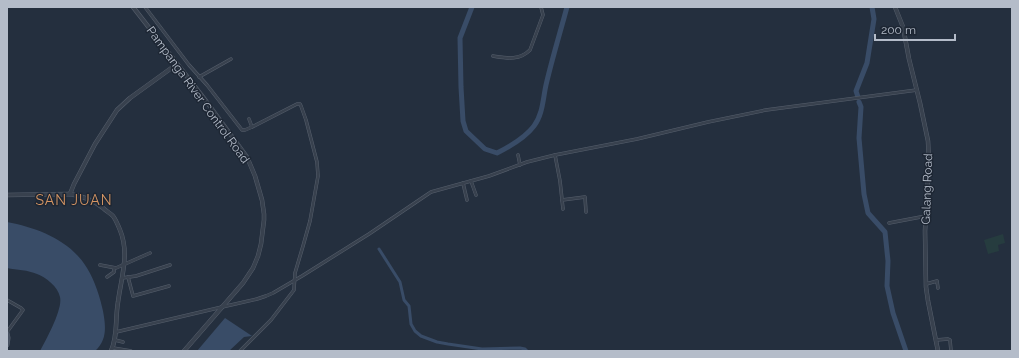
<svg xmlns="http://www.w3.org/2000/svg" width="1019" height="358" font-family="Raleway,sans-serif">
<rect width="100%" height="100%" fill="#242f3e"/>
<!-- green -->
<path fill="#263c3f" d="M1003,234L1005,243L998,245L999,251L988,254L984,240Z"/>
<!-- water -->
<g fill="#394c67">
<path d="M7,222C38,228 70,240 87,268C95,281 100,297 103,311C106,327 107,340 95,351H40C46,340 63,309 60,297C58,287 46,277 37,274C28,270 17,270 7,268Z"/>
<path d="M225,318L252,336L244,337L229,351H197Z"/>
</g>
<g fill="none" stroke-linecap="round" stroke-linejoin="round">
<!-- canal -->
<path stroke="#394c67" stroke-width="3" d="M379,249L400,282L404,300L409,306L411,324L415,331L421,336L437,342L448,344L482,349L520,348L525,349L527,351"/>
<!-- river -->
<g stroke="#394c67" stroke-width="5">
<path d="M472,7L460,38L461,87L463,121L466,131L485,149L497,153C511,146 525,138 534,126C543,114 543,98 546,85C552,59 560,33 567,7"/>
<path d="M858,97L856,91L867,63L874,19L872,7"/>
<path d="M859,102L861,107L859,138L864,194L868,213L885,232L888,261L887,286L893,313L906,351"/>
</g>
<defs>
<g id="minor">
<path d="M145,7L189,65L207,85L242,130H245L252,127L297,104H300L301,106L306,120L317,162L318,176L310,221L303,246L295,273L294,290L271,320L240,351"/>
<path d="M493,56C506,58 519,61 530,50L543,15L541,7"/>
<path d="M199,77L231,59"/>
<path d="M249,119L252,127"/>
<path d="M518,155L520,165"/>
<path d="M555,155L560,181L563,209"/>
<path d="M471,181L476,195"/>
<path d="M463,183L467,200"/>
<path d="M562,200L585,197L586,212"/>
<path d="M889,223L926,216"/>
<path d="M100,265L116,268L150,253"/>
<path d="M107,277L114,272V268"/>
<path d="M128,277L133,296L169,286"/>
<path d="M122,278L136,276L170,265"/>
<path d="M926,284L937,281L938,288"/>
<path d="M7,300L21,308L23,310L7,332"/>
<path d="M116,332L222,307L257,299L266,296L273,293L302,276L369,234L431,192L489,176L527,162L555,155L637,139L708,122L766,110L917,90"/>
<path d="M115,340L123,342"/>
<path d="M936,340L948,339L950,340L951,351"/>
<path d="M113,348L131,351"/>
</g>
<g id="tertiary">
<path d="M133,7L206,101L247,157L255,176L262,200L264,214V220L261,244L258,256L253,268L243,283L184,351"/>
<path d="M895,7L903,27L909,59L920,103L928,141L929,161L925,231L926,287L928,301L938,351"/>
<path d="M70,194L74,184L95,144L117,110L130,98L177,64"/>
<path d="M7,195L70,194C83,196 93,200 103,208C106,211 110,213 113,216C116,220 118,225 120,230C130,254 121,278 118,302C115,319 118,336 111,351"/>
</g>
<path id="secondary" d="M7,333L8,338L7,345"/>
</defs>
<!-- minor casing -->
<use href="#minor" stroke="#565f6c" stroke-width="3.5"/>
<!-- tertiary casing -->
<use href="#tertiary" stroke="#565f6c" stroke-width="4.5"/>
<!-- secondary casing -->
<use href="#secondary" stroke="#565f6c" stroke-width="5"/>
<!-- minor -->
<use href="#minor" stroke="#38414e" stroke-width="2.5"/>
<!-- tertiary -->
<use href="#tertiary" stroke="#38414e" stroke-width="3.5"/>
<!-- secondary -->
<use href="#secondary" stroke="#465061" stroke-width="4"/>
</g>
<g text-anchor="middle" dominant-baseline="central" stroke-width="3" stroke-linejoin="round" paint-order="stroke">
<!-- street labels -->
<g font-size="12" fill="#b4bcc9" stroke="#1d2633">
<text transform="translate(198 95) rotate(54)">Pampanga River Control Road</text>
<text transform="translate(927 189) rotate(-88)">Galang Road</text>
</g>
<!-- quarter labels -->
<g font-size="14" letter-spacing="1" fill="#d59563" stroke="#1d2633">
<text x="74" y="200">SAN JUAN</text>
</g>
</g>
<!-- border -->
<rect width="1019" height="358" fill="none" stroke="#b4bcc9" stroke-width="16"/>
<!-- scale -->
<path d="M875 34v6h80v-6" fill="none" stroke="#b4bcc9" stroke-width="2"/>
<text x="881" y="34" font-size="12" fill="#b4bcc9" stroke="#1d2633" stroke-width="3" paint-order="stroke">200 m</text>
</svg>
